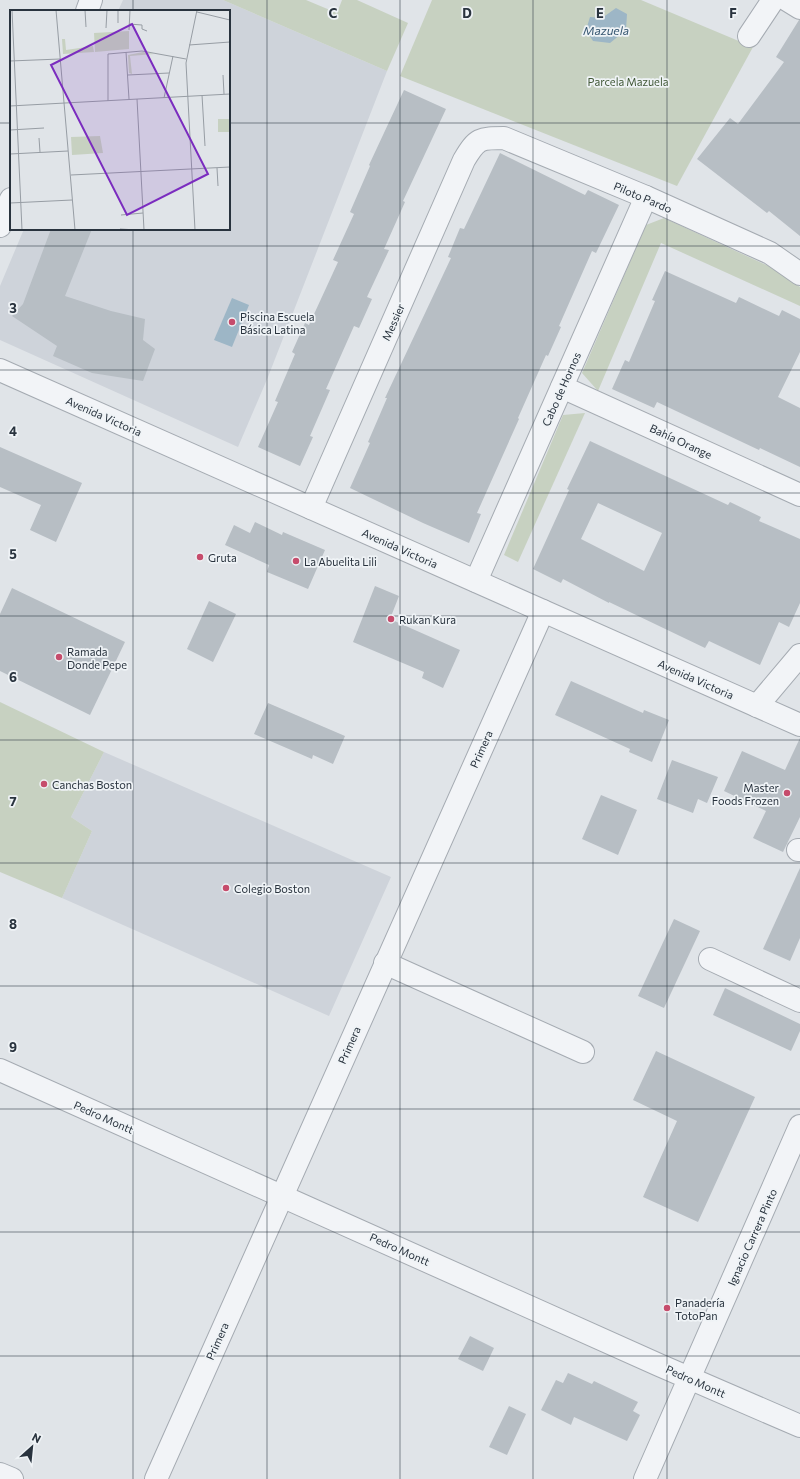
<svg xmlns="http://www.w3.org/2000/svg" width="800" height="1479" font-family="Commissioner,sans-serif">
<rect width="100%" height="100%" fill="#e0e4e8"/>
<!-- built -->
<g fill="#ced3da">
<path d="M123,0H223L387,71L268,377L238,447L0,340V286L24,229H229V11H118Z"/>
<path d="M104,752L391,877L329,1016L62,898L92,831L71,817Z"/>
</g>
<!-- green -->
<g fill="#c7d1c1">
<path d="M223,0H306L337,13L342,0H357L408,23L387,71Z"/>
<path d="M432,0H641L753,47L677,186L400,76Z"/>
<path d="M664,218L777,270L800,287V306L661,243L598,391L582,373L646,225Z"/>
<path d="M585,413L518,562L504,555L563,415Z"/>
<path d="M0,702L104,752L71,817L92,831L62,898L0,872Z"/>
</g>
<!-- water -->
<g fill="#9db6c6">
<path d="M616,8L627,14L626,30L610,43L593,41L586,30L590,17L602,18Z"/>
<path d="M232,298L249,305L232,347L214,340Z"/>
</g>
<!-- building -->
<g fill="#b7bec4" fill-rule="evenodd">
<path d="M799,20H800V236L769,211L767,213L697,159L730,118L738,124L784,62L776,57Z"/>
<path d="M404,90L446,109L403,201L405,202L384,249L389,250L367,297L372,299L359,328L354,326L326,389L330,390L310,436L313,437L300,466L258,447L278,402L275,401L295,354L292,352L305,323L309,325L338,262L333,260L354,214L350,212L370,166L369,165Z"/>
<path d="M500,153L585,195L588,190L619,205L596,253L592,251L559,326L561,327L548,356L546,355L518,418L519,419L477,513L481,514L469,543L423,523L350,488L370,443L368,442L387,398H385L451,258L448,257L460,228L464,229Z"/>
<path d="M51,229H92L65,296L111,311L145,319L143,340L155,349L143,381L92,373L53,356L57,346L12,316L23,304Z"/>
<path d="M665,271L736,303L739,297L779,316L782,310L800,319V352L778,397L800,408V467L760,448L759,450L657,402L654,408L612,389L625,360L629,362L655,301L652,300Z"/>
<path d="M590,441L728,505L730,502L761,517L759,521L800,539V603L789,627L779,622L760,665L709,641L705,648L609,602V603L563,579L561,583L533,569L569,490L567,489ZM598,503L662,533L644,571L581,539Z"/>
<path d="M0,447L82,483L56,542L30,530L41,505L0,487Z"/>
<path d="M255,522L282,535L283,532L325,550L308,589L267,572L269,565L225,545L234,525L250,533Z"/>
<path d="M375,586L399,596L390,619L460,650L443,688L422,678L424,672L353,642Z"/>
<path d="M12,588L125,642L90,715L0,671V614Z"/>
<path d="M209,601L236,614L213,662L187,649Z"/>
<path d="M571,681L643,713L644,710L669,720L652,762L629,752L630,749L555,715Z"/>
<path d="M268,703L345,736L333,764L313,755L312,759L254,734Z"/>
<path d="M800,738V817L783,852L753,838L766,811L724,791L742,751L785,770Z"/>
<path d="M672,760L718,777L707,803L698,799L693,813L657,799Z"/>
<path d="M601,795L637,810L618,855L582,839Z"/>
<path d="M800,868V938L790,961L763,949Z"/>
<path d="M674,919L700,931L664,1008L638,996Z"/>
<path d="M725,988L800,1024V1031L791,1051L713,1015Z"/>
<path d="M656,1051L755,1097L698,1222L643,1197L677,1121L633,1100Z"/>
<path d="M470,1336L494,1348L483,1371L458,1359Z"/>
<path d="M568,1373L592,1384L594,1381L638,1402L633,1411L640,1415L627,1441L574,1417L571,1425L541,1410L556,1380L563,1383Z"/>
<path d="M509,1406L526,1414L507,1455L489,1447Z"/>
</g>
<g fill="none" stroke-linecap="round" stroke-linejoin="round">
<defs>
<g id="minor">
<path d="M787,0L800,8"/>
<path d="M87,11L91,0"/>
<path d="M749,36L773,0"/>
<path d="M0,226L11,199"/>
<path d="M0,370L800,725"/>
<path d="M562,387L800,495"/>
<path d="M311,508L464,160C477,138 480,138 504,138L646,197L770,253L800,274"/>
<path d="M476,581L646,197"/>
<path d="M757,706L800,655"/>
<path d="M798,850H800"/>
<path d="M710,959L800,1001"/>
<path d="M385,963L583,1052"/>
<path d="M0,1070L659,1365L800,1426"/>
<path d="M0,1474L12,1479"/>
<path d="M156,1479L543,611"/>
<path d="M645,1479L800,1126"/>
</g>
</defs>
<!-- minor casing -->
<use href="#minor" stroke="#a5abb2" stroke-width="24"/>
<!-- minor -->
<use href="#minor" stroke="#f2f4f7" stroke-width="22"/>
</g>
<!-- grid -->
<path fill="none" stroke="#29333e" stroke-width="1" stroke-opacity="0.55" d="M133,0V11M267,0V1479M400,0V1479M533,0V1479M667,0V1479M0,123H11M229,123H800M133,229V1479M0,246H800M0,370H800M0,493H800M0,616H800M0,740H800M0,863H800M0,986H800M0,1109H800M0,1232H800M0,1356H800"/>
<!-- markers -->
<g fill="#c64c6c" stroke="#eff3f6" stroke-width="1.5">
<circle cx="232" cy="322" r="4"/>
<circle cx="200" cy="557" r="4"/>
<circle cx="296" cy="561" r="4"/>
<circle cx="391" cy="619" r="4"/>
<circle cx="59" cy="657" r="4"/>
<circle cx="44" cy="784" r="4"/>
<circle cx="787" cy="793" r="4"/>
<circle cx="226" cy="888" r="4"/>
<circle cx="667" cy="1308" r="4"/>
</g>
<g text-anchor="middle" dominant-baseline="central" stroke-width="3.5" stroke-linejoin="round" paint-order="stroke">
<!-- park labels -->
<g font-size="11" fill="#425938" stroke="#eff3f6">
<text x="628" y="81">Parcela Mazuela</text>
</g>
<!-- street labels -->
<g font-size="11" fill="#29333e" stroke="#eff3f6">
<text transform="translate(643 197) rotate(23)">Piloto Pardo</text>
<text transform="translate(393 322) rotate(-66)">Messier</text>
<text transform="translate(561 389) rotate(-66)">Cabo de Hornos</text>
<text transform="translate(104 416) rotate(24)">Avenida Victoria</text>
<text transform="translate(681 441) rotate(25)">Bahía Orange</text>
<text transform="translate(400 548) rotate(24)">Avenida Victoria</text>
<text transform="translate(696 679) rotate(24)">Avenida Victoria</text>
<text transform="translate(481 749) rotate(-66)">Primera</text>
<text transform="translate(349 1045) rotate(-66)">Primera</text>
<text transform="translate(104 1117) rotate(24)">Pedro Montt</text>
<text transform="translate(752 1237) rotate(-66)">Ignacio Carrera Pinto</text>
<text transform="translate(400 1249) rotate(24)">Pedro Montt</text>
<text transform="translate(217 1341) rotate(-66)">Primera</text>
<text transform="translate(696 1381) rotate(24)">Pedro Montt</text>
</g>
<!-- poi labels -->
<g font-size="11" fill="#29333e" stroke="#eff3f6" text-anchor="start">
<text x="240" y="316">Piscina Escuela<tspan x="240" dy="13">Básica Latina</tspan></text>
<text x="208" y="557">Gruta</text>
<text x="304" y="561">La Abuelita Lili</text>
<text x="399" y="619">Rukan Kura</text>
<text x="67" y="651">Ramada<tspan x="67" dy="13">Donde Pepe</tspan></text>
<text x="52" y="784">Canchas Boston</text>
<text x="779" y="787" text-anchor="end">Master<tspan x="779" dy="13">Foods Frozen</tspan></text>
<text x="234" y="888">Colegio Boston</text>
<text x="675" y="1302">Panadería<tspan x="675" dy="13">TotoPan</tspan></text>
</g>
<!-- water labels -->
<g font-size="12" font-style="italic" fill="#365670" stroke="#eff3f6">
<text x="606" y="30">Mazuela</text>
</g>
</g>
<!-- overview -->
<g transform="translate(10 10)">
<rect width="220" height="220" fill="#e0e4e8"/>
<path d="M119,21V39L85,42L84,23ZM52,29H55L56,40L83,36L84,42L53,44ZM133,42L144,44L120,46L122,64L119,63L118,45ZM208,109H220V122H208V115H213H208ZM90,126L93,143L62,145L61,127Z" fill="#c7d1c1"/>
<path fill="none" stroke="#979da4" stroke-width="1" d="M2,0L12,220M46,0L65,220M75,0L76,17M187,2L220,10M108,13V0M119,14L132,15V19L137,21M96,18L97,0M119,20L120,0M179,35L220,32M116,42L119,89M0,51L50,49M118,65L159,63M213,65L214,84M192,85L195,136M154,88L163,46M127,89L134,220M98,91V44L132,41L176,49M0,96L220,84M0,120L34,118M29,128L30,142M0,144L58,141M207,158L208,176M61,165L220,157M0,193L62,190M111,205L133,203M110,219L127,220M185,220L176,53L187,0"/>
<path fill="#7b2cbf" fill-opacity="0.15" stroke="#7b2cbf" stroke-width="2" d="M122,14L198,164L117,205L41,55Z"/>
<rect width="220" height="220" fill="none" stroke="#29333e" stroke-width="2"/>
</g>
<g font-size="13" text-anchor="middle" font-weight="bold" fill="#29333e" stroke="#eff3f6" stroke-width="3.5" stroke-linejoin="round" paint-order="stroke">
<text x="333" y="18">C</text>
<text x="467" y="18">D</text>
<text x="600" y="18">E</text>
<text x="733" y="18">F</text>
<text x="13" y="313">3</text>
<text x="13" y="436">4</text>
<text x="13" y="559">5</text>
<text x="13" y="682">6</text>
<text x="13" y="806">7</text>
<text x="13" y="929">8</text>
<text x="13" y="1052">9</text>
</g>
<!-- north arrow -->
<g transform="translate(32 1447) rotate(27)" stroke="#eff3f6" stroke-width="3" paint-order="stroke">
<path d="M0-3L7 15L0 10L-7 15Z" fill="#29333e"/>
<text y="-6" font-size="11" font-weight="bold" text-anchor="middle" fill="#29333e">N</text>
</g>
</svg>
